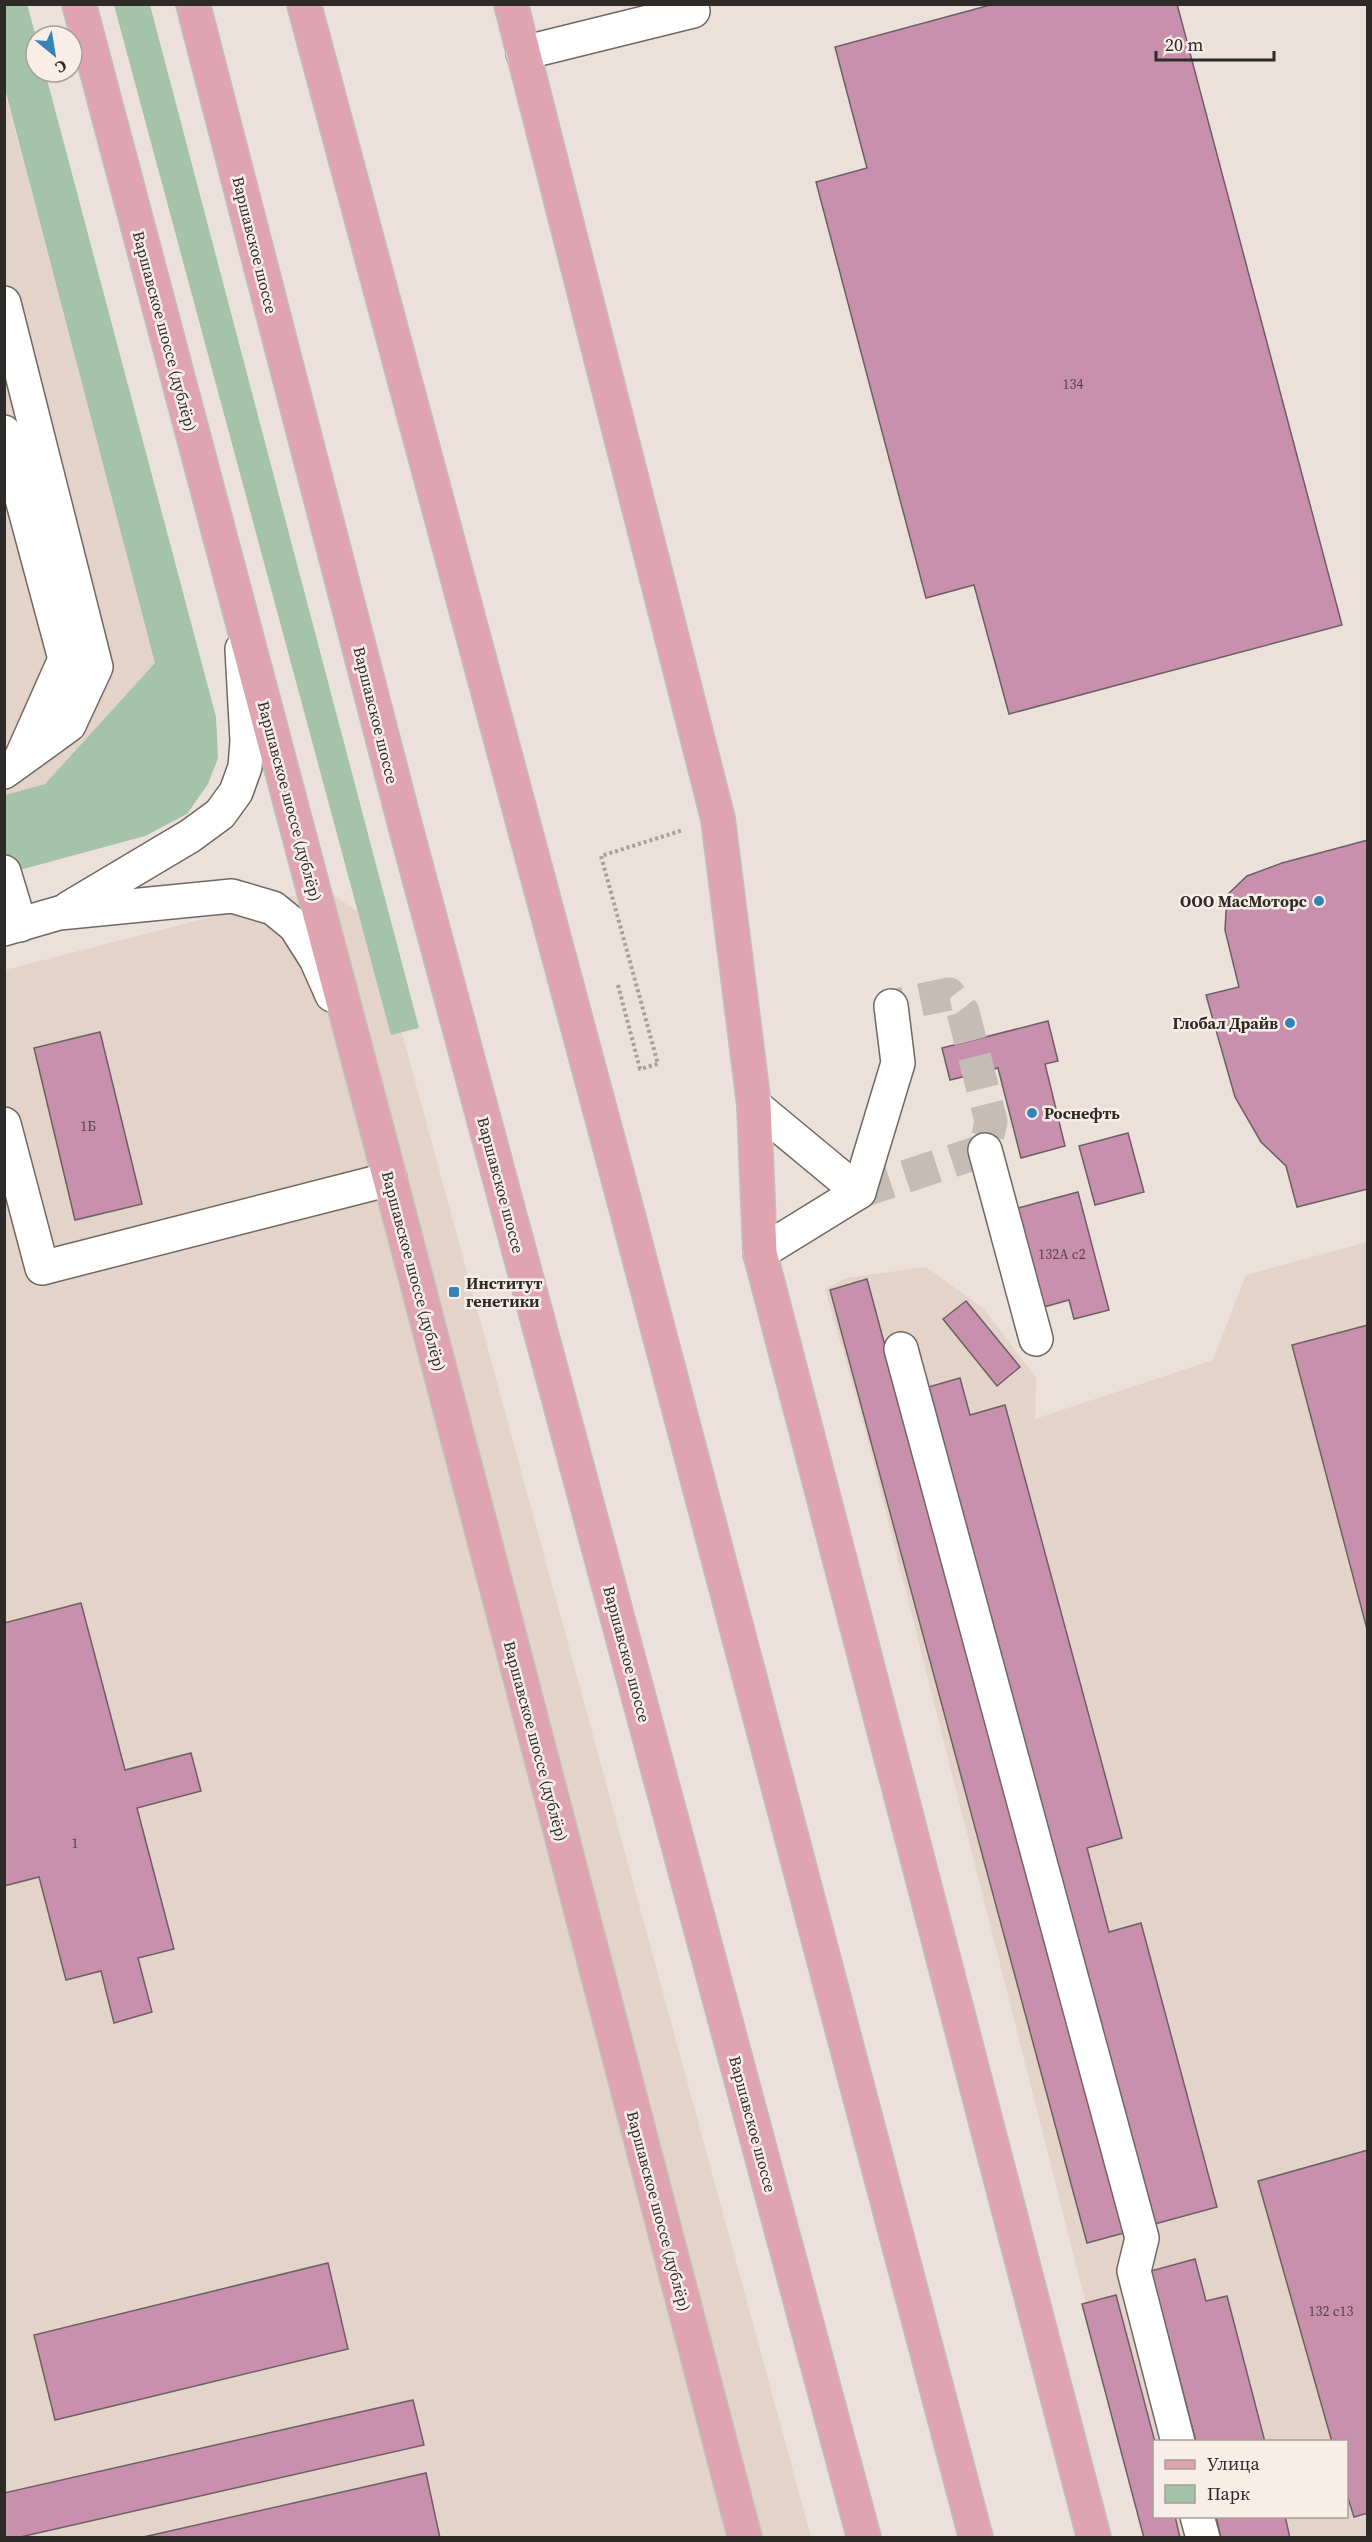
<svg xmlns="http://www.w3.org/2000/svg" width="1372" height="2542" font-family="'Source Serif 4',serif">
<rect width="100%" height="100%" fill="#ebe0da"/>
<!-- built -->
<g fill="#e3d3c8" fill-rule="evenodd">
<path d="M4,89L156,664L45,784L5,795Z"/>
<path d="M324,888L361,914L384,967L811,2537L5,2538V970Z"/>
<path d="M1367,1242V2537H1145L862,1418L825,1289L846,1278L926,1267L984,1309L1036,1378L1035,1419L1213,1360L1246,1275ZM1154,2442H1346V2516H1154Z"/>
</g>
<!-- green -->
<g fill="#a4c3a8">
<path d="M27,4L36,37V72H45L216,717L218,758L208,784L187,814L145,836L5,874V795L45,784L155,663L5,89V5Z"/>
<path d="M114,5H150L419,1028L391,1035Z"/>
</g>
<!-- building -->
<g fill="#c990ad" stroke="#6b6165" stroke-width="1.5">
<path d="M994,4H1177L1342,625L1009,714L974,585L926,598L816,182L867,168L835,47Z"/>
<path d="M1368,840V1189L1297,1207L1286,1166L1261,1142L1235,1097L1206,995L1239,987L1225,930L1227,895L1247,876L1282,863Z"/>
<path d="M1048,1021L1058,1061L1045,1064L1065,1146L1021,1158L998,1068L950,1080L942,1048Z"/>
<path d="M100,1032L142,1204L75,1220L34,1048Z"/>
<path d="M1128,1133L1144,1192L1095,1205L1079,1146Z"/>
<path d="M1078,1192L1109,1310L1074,1319L1069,1300L1044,1307L1018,1208Z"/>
<path d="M867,1279L1124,2233L1087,2243L830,1290Z"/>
<path d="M966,1301L1020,1367L997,1386L943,1319Z"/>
<path d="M1368,1325V1633L1292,1345Z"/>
<path d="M960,1378L970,1415L1005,1405L1122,1838L1087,1848L1109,1932L1141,1923L1217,2207L1151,2225L925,1388Z"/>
<path d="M81,1603L125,1770L191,1753L201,1791L137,1808L174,1949L138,1958L152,2012L114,2023L101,1971L66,1980L39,1877L4,1886V1623Z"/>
<path d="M1368,2150V2513L1354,2517L1346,2492V2442H1332L1258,2181Z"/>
<path d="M1195,2259L1206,2301L1227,2296L1265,2442H1196L1151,2271Z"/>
<path d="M328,2263L348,2349L55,2420L34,2335Z"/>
<path d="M1116,2295L1155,2442L1154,2516H1175L1180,2538H1144L1082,2304Z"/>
<path d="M413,2400L424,2445L16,2538H4V2493Z"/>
<path d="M426,2473L440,2538H139Z"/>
<path d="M1216,2516H1285L1290,2538H1221Z"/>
</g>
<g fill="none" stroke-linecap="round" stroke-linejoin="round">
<!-- minor-tunnel -->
<path stroke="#c5bcb6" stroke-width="33" stroke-dasharray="33 16" stroke-linecap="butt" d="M859,1192L985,1150L991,1121L963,1012L949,994L891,1006"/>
<defs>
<g id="minor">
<path d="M523,53L693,11"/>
<path d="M4,303L96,667L69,725L4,772"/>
<path d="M4,432L65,659L21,758"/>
<path d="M4,872L20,925"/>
<path d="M69,908L190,836L220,814L236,792L245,767L247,741L242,649"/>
<path d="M4,929L59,913L232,896L273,908L295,926L316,959L332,995"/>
<path d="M754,1105L859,1192"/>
<path d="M4,1124L42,1268L390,1179"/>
<path d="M985,1150L1036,1339"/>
<path d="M760,1253L859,1192L898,1063L891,1006"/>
<path d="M901,1349L1142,2238L1134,2271L1178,2442"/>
<path d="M1197,2516L1203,2538"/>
</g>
<g id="major">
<path d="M79,4L390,1179L745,2538"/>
<path d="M193,4L405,825L864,2538"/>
<path d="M304,4L619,1181L976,2538"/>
<path d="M511,4L718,819L754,1105L760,1253L1094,2538"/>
</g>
</defs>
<!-- minor casing -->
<use href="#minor" stroke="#716863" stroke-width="36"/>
<!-- major casing -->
<use href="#major" stroke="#c0bfbe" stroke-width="36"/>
<!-- path -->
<path stroke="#a79f9a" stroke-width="4" stroke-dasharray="3 3" stroke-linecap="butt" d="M618,985L640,1069L658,1064L601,856L683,830"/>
<!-- minor -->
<use href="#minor" stroke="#fff" stroke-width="33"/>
<!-- major -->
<use href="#major" stroke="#e0a4b0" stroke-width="33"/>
</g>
<!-- markers -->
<g fill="#3484b6" stroke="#f8ede7" stroke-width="2">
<circle cx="1319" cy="901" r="6"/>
<circle cx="1290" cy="1023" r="6"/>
<circle cx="1032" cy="1113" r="6"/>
<rect x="448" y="1286" width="12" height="12" rx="3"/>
</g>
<g text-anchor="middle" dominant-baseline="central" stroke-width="5" stroke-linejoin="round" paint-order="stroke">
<!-- number labels -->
<g font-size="14" fill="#544448">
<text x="1073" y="384">134</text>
<text x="88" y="1126">1Б</text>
<text x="1062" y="1254">132А с2</text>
<text x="75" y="1843">1</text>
<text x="1331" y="2311">132 с13</text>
</g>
<!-- street labels -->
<g font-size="16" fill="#2d2a27" stroke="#f8ede7">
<text transform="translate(255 245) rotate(76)">Варшавское шоссе</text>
<text transform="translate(165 331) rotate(75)">Варшавское шоссе (дублёр)</text>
<text transform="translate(376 715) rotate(76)">Варшавское шоссе</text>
<text transform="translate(290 801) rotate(75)">Варшавское шоссе (дублёр)</text>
<text transform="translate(501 1185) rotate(75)">Варшавское шоссе</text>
<text transform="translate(414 1271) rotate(75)">Варшавское шоссе (дублёр)</text>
<text transform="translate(627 1654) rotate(75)">Варшавское шоссе</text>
<text transform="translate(536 1741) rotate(75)">Варшавское шоссе (дублёр)</text>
<text transform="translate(753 2124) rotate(75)">Варшавское шоссе</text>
<text transform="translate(659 2211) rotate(75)">Варшавское шоссе (дублёр)</text>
</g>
<!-- poi labels -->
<g font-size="16" font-weight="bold" fill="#2d2a27" stroke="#f8ede7" text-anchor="end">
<text x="1307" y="901">ООО МасМоторс</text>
<text x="1278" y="1023">Глобал Драйв</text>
<text x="1044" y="1113" text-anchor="start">Роснефть</text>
<text x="466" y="1283" text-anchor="start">Институт<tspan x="466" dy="18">генетики</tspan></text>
</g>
</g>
<!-- border -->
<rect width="1372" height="2542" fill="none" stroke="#2d2a27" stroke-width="12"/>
<!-- legend -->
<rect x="1153" y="2440" width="195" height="78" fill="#f8ede7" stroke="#a79f9a" stroke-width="1.5"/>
<rect x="1165" y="2460" width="30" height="9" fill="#e0a4b0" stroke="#a79f9a" stroke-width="1.5"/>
<text x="1207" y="2470" font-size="18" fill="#2d2a27">Улица</text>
<rect x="1165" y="2485" width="30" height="18" fill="#a4c3a8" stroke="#a79f9a" stroke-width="1.5"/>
<text x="1207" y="2500" font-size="18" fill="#2d2a27">Парк</text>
<!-- north arrow -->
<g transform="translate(54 54) rotate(150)"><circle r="28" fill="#f8ede7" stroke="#a79f9a" stroke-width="1.5"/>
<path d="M0-4.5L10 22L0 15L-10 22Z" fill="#3484b6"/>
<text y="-9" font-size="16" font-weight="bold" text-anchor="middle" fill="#2d2a27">С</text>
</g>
<!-- scale -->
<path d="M1156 51v9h118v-9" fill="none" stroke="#2d2a27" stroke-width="3"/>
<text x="1165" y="51" font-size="18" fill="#2d2a27" stroke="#f8ede7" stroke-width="4.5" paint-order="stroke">20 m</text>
</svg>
